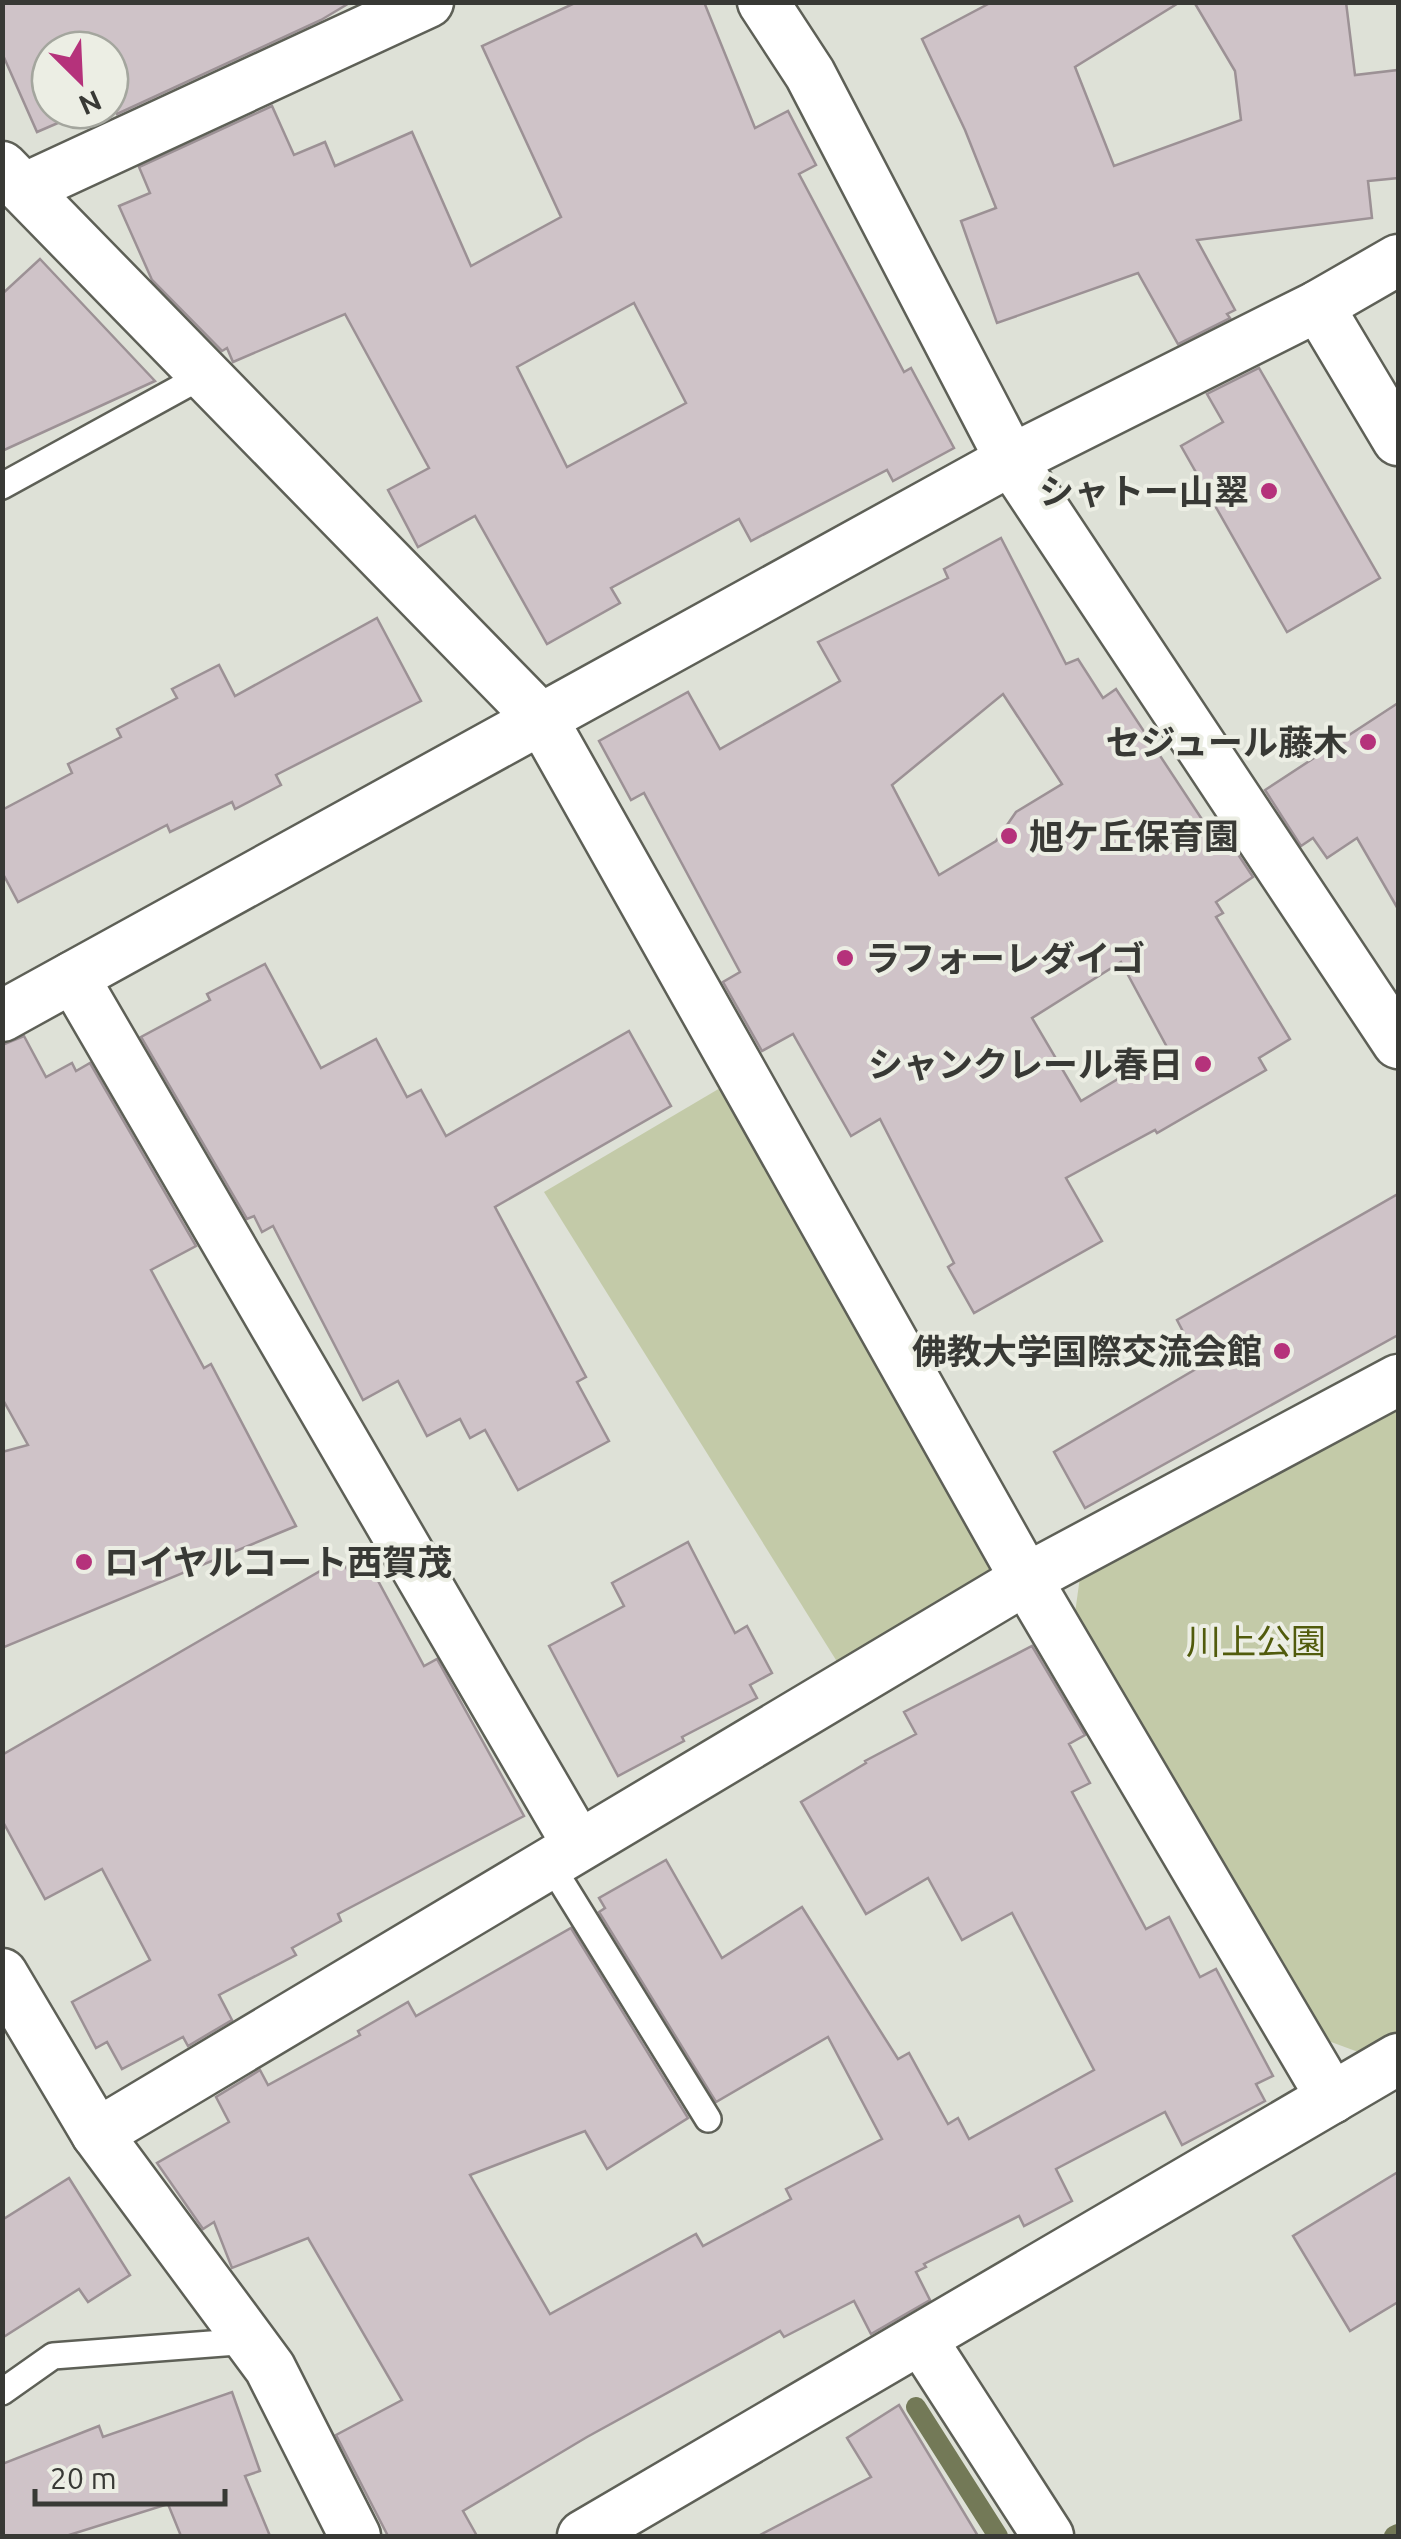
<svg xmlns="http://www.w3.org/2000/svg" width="1401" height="2539" font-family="Ubuntu,'Noto Sans JP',sans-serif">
<rect width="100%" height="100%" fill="#dee1d7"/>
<!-- green -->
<g fill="#c3caa8">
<path d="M732,1081L1014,1576L846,1676L544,1192Z"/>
<path d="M1398,1400V2031L1361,2053L1323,2039L1075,1613L1080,1577Z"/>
</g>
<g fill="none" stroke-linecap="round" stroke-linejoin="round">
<!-- stream -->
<g stroke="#737957" stroke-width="20">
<path d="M916,2407L998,2536"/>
<path d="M1394,2536L1398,2534"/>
</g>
</g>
<!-- building -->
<g fill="#cfc3c8" stroke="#9c9195" stroke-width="2.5" fill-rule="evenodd">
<path d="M2,2H351L321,20L117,114L110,100V50H50V110H88L37,132L2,53Z"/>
<path d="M577,2H704L755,128L788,111L816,165L799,174L904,372L911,368L954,448L893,481L887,470L751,541L739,519L611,588L620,603L547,644L475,516L418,547L388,490L429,468L345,314L233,362L227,348L222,351L152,280L119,206L150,193L139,167L272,106L294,155L325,142L335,166L412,132L471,266L561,217L482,46ZM634,303L686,403L567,467L517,367Z"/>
<path d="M992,2H1180L1075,67L1114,166L1241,120L1235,71L1194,2H1346L1355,75L1398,70V178L1368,181L1372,218L1197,240L1235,310L1227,314L1230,318L1178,344L1138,273L997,323L961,221L996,208L965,130L922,39Z"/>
<path d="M40,259L155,381L2,451V294Z"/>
<path d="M1259,368L1380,578L1287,632L1181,446L1223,422L1207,394Z"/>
<path d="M1001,538L1066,664L1078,659L1103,698L1116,689L1207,827L1216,821L1253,877L1216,902L1223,913L1216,917L1290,1039L1259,1058L1266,1070L1157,1133L1155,1130L1066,1178L1102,1241L974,1313L948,1267L954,1263L880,1119L851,1136L793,1034L762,1051L723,982L740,972L644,793L631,800L599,741L688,692L720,749L840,681L818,642L948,578L944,569ZM1003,694L1062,784L1016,812L996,841L939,875L892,785ZM1121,962L1168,1049L1081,1101L1032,1018Z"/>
<path d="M377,618L421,701L276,775L281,785L235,809L232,802L170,832L167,825L18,902L2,872V810L72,773L68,764L121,737L117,729L177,698L172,689L219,665L235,696Z"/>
<path d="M1398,703V909L1357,838L1327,858L1313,838L1301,846L1265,790Z"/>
<path d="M265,964L321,1068L376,1039L407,1097L421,1090L446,1136L629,1031L671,1106L495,1207L586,1377L577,1382L609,1441L518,1490L485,1430L470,1438L460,1419L427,1436L398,1381L363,1400L273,1226L262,1232L254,1216L247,1219L141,1037L210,1000L207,994Z"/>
<path d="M24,1036L46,1077L72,1063L76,1071L90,1063L196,1246L151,1270L204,1368L211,1364L296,1526L2,1648V1452L28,1445L2,1398V1045Z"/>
<path d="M1398,1194V1335L1085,1508L1054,1452L1201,1366L1177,1320Z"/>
<path d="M688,1542L735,1633L747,1626L772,1673L750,1685L757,1698L682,1737L684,1741L618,1776L549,1646L624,1606L612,1583Z"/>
<path d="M341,1559L351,1576L370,1566L424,1666L437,1659L524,1816L338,1914L341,1921L292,1948L296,1955L219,1995L232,2020L188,2046L183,2037L122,2069L107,2042L96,2048L72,2002L150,1960L102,1869L45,1899L2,1820V1755Z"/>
<path d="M1032,1646L1085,1735L1069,1744L1090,1783L1072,1792L1146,1929L1169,1917L1200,1977L1216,1969L1273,2076L1256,2084L1265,2101L1182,2145L1165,2112L1056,2169L1072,2201L1024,2226L1019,2216L924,2264L926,2267L916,2272L930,2300L871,2334L854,2301L784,2337L780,2331L587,2437L463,2511L477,2536H388L336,2435L402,2400L308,2238L232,2268L214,2222L203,2229L157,2163L229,2122L216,2097L260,2070L268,2085L360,2035L358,2031L408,2002L416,2016L571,1928L688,2118L607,2169L585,2131L470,2175L550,2314L696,2234L703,2246L791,2199L786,2189L882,2139L828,2037L716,2102L599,1912L605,1908L599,1898L666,1860L722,1958L802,1907L898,2059L909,2053L948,2124L958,2118L969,2139L1094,2070L1012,1913L962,1940L928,1878L866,1914L801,1802L866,1763L865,1761L916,1734L904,1712Z"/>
<path d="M1398,2172V2302L1350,2331L1293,2236Z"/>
<path d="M69,2178L130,2275L88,2302L79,2289L2,2338V2220Z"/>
<path d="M232,2392L260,2471L245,2476L270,2536H181L168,2504L66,2536H2V2464L99,2426L103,2437Z"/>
<path d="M899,2405L978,2536H758L871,2477L847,2438Z"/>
</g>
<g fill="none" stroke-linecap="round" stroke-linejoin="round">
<defs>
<g id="lane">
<path d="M2,486L204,375"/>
<path d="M549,1862L708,2119"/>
<path d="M2,2392L53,2356L250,2341"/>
</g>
<g id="street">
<path d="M763,2L810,74L1011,460L1398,1043"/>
<path d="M2,167L543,721L1026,1579L1332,2098"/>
<path d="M24,189L428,2"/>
<path d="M1318,306L1398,440"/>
<path d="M73,977L578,1845"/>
<path d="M2,1016L1011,460L1318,306L1398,260"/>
<path d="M2,1974L97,2134L270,2368L355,2536"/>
<path d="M97,2134L1026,1579L1398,1380"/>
<path d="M921,2339L1048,2536"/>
<path d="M583,2536L1398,2059"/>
</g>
</defs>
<!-- lane casing -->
<use href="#lane" stroke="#5e6057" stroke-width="30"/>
<!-- street casing -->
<use href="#street" stroke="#5e6057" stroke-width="55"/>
<!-- lane -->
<use href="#lane" stroke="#fff" stroke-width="25"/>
<!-- street -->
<use href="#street" stroke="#fff" stroke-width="50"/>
</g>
<!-- markers -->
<g fill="#b5327b" stroke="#eceee4" stroke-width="4">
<circle cx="1269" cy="491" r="10"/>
<circle cx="1368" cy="742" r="10"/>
<circle cx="1009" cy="836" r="10"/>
<circle cx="845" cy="958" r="10"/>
<circle cx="1203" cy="1064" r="10"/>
<circle cx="1282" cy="1351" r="10"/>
<circle cx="84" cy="1562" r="10"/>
</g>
<g text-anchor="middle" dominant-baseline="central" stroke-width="8" stroke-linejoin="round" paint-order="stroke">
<!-- poi labels -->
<g font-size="35" font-weight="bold" fill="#383935" stroke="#eceee4" text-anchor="end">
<text x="1249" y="491">シャトー山翠</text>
<text x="1348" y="742">セジュール藤木</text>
<text x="1029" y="836" text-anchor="start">旭ケ丘保育園</text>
<text x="865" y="958" text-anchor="start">ラフォーレダイゴ</text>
<text x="1183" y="1064">シャンクレール春日</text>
<text x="1262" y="1351">佛教大学国際交流会館</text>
<text x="104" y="1562" text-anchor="start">ロイヤルコート西賀茂</text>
</g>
<!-- park labels -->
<g font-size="35" fill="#515b0c" stroke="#eceee4">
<text x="1256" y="1641">川上公園</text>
</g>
</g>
<!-- border -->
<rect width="1401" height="2539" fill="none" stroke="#383935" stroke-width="10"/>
<!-- north arrow -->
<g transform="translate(80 80) rotate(156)"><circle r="48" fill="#eceee4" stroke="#a4a69e" stroke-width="2.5"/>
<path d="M0-8L18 38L0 25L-18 38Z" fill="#b5327b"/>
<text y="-15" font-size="28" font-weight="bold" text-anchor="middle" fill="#383935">N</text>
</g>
<!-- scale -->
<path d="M35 2489v15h190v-15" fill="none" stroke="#383935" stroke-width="5"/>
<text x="50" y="2489" font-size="30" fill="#383935" stroke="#eceee4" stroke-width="8" paint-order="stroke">20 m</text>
</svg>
